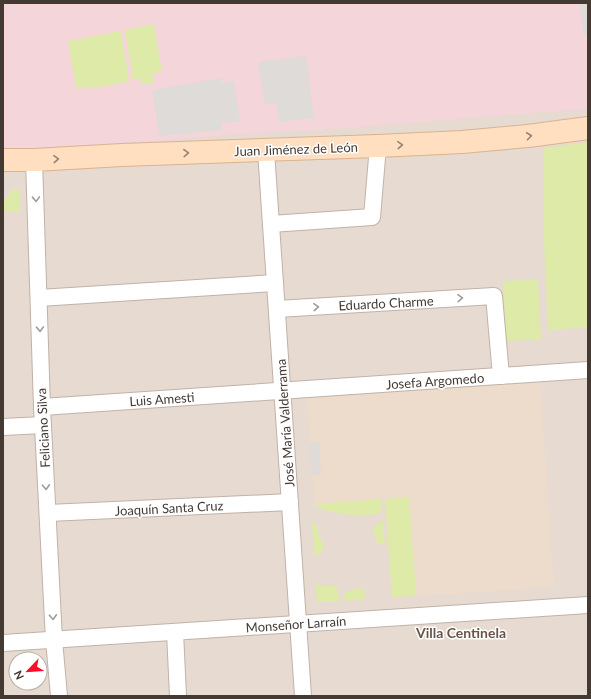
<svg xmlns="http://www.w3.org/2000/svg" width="591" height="699" font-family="Lato,sans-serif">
<rect width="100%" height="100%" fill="#f2e9e3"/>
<!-- residential -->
<path fill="#e7dad0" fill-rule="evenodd" d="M3,3H588V696H3ZM16,659H40V683H16Z"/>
<!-- education -->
<path fill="#eddbcb" d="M540,381L554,587L416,596L409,497L314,504L312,475H321L319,443H310L306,397Z"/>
<!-- medical -->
<path fill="#f4d5d9" d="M3,3H588V109L504,115L345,128L241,134L60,148H3Z"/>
<!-- green -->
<g fill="#ddeaa8">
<path d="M154,24L162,72L152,73L154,83L142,85V78L133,80L125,30Z"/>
<path d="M121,31L129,81H127L126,82L86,89V87L76,88L68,41Z"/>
<path d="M588,142V327L548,330L544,244V148Z"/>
<path d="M15,187L20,192V211H3V201Z"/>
<path d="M538,280L541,339L506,341L503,281Z"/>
<path d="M409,497L416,596L392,597L385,499Z"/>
<path d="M382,499V512C368,518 325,515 314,504Z"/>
<path d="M383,521L385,545L376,542V536L372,531L375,525Z"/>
<path d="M312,522L316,525L319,535L324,546L323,550L321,553L314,555Z"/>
<path d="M316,584C320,584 323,585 327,586C330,586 333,585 336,585L337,588L338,589L339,601L317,602Z"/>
<path d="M357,588H359L363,590L365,599L345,601L344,593L350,591Z"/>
</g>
<!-- parking -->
<g fill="#dfdbd9">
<path d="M579,3H588V34L584,35Z"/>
<path d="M306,56L314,118L279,122L277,103L265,104L258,62Z"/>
<path d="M221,78L222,83L234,81L240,121L222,123V130L159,136L152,90Z"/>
<path d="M319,442L321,475H312L310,443Z"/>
</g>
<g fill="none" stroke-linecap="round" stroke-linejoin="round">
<defs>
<g id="street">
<path d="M266,151L303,696"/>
<path d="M34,160L42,407L54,640L59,696"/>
<path d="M271,224L372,217L378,146"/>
<path d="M39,298L275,283"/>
<path d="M277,309L494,296L501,376"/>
<path d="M42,407L588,370"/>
<path d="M3,427L43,425"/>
<path d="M48,513L290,502"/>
<path d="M175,632L178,696"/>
<path d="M3,643L588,605"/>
</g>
<path id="secondary" d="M3,160H34L122,155L378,146L462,142L528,136L588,128"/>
</defs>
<!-- street casing -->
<use href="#street" stroke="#c1b2a8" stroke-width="18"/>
<!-- secondary casing -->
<use href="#secondary" stroke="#d9b391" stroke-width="24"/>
<!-- street -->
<use href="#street" stroke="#fff" stroke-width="16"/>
<!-- secondary -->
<use href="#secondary" stroke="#ffdfc0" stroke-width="22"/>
</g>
<!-- one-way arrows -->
<defs><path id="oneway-chevron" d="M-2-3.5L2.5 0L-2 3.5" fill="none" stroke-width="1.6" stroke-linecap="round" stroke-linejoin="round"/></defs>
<g stroke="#988472">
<use href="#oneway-chevron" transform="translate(529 136) rotate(-7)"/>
<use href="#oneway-chevron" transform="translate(400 145) rotate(-3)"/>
<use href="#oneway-chevron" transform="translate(186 153) rotate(-2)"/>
<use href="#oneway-chevron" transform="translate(56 159) rotate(-3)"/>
</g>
<g stroke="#a29c99">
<use href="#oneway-chevron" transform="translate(36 199) rotate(88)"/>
<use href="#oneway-chevron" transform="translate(460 298) rotate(-3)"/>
<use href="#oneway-chevron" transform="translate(316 307) rotate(-3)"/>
<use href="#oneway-chevron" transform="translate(40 329) rotate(88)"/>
<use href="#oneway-chevron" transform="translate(46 487) rotate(87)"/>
<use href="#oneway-chevron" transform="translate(53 617) rotate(87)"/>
</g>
<g text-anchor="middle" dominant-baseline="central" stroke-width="3" stroke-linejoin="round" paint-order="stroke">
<!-- street labels -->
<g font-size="13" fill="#443933" stroke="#fff">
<text transform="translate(296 149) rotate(-2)">Juan Jiménez de León</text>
<text transform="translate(386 303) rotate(-3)">Eduardo Charme</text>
<text transform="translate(435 381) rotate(-4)">Josefa Argomedo</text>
<text transform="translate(162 399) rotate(-4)">Luis Amesti</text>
<text transform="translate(285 423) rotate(-94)">José María Valderrama</text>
<text transform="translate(43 428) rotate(-93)">Feliciano Silva</text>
<text transform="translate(169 508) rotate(-3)">Joaquín Santa Cruz</text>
<text transform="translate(296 624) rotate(-4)">Monseñor Larraín</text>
</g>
<!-- neighbourhood labels -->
<g font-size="14" font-weight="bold" fill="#685449" stroke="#fff">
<text x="461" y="632">Villa Centinela</text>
</g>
</g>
<!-- border -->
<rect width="591" height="699" fill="none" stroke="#443933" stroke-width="8"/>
<!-- north arrow -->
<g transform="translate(28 671) rotate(245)"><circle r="19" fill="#ffffff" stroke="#b4b0ad"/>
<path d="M0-3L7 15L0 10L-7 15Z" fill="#ff0d28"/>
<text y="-6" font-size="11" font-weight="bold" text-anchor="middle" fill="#443933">N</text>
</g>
</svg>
